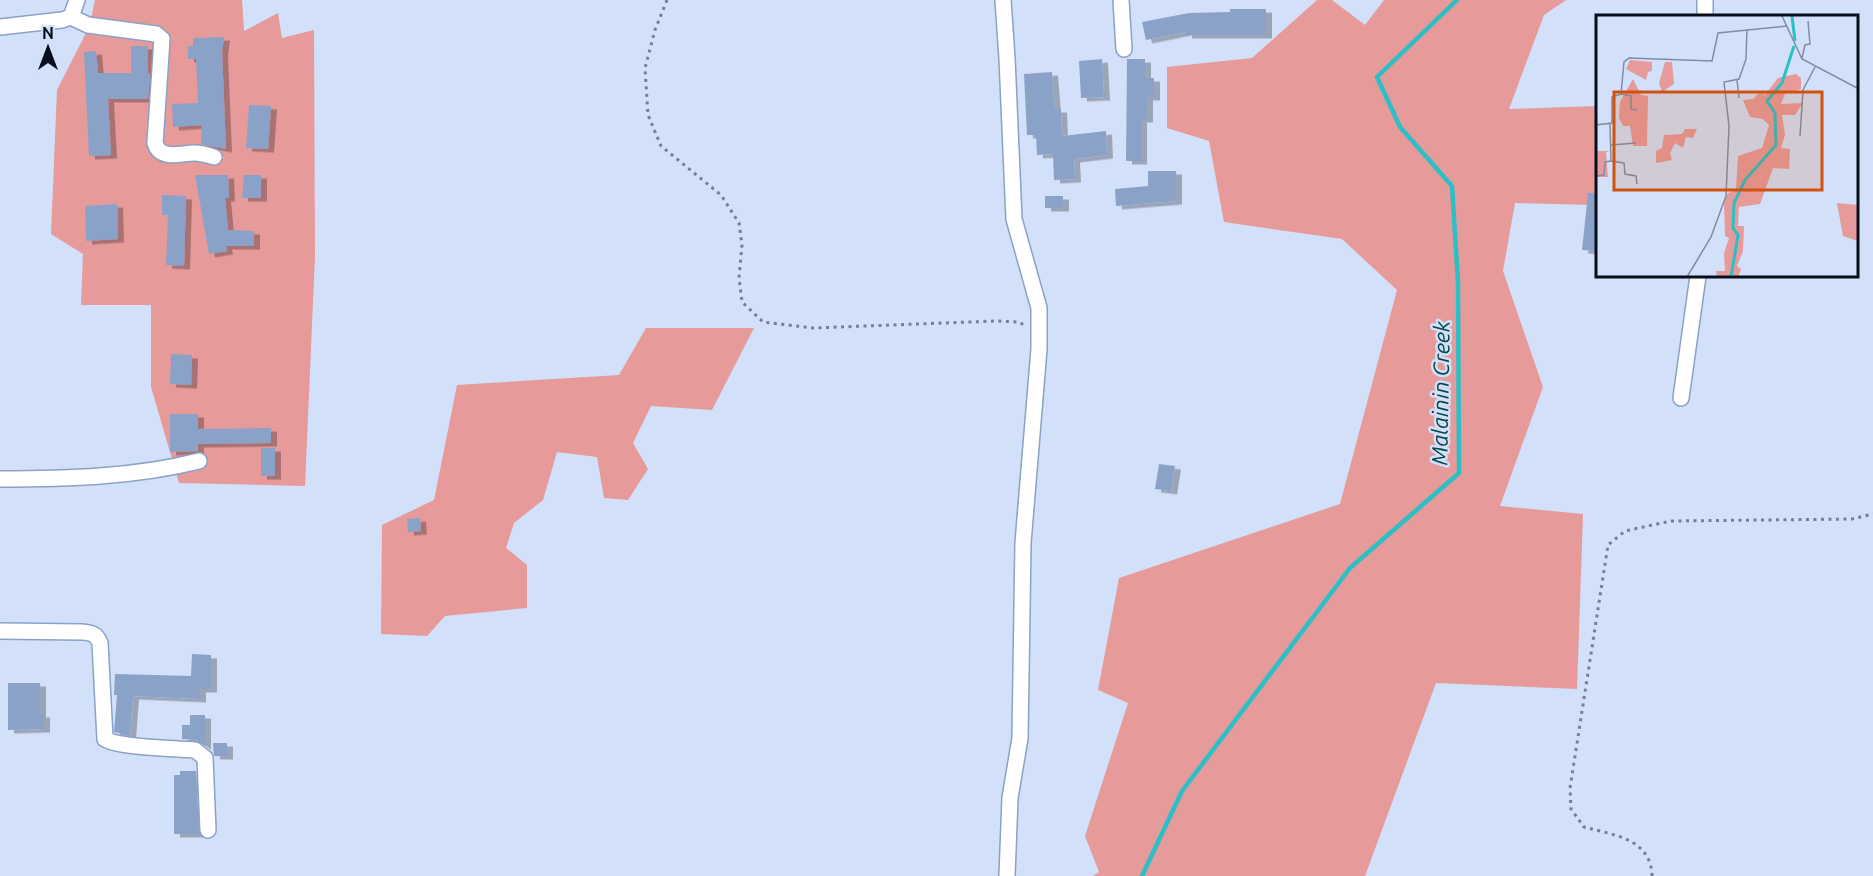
<svg xmlns="http://www.w3.org/2000/svg" width="1873" height="876" font-family="Ubuntu,sans-serif">
<defs>
<filter id="shadow"><feDropShadow dx="6" dy="3.5" stdDeviation="0" flood-color="#0004"/></filter>
</defs>
<rect width="100%" height="100%" fill="#d2e1f9"/>
<!-- green -->
<g fill="#e69a9a">
<path d="M95,0H242L244,31L278,13L282,38L314,30L315,256L305,486L179,483L151,387V305H81L83,254L51,234L57,90L90,25Z"/>
<path d="M1317,0H1332L1365,25L1384,0H1566L1544,15L1509,109L1597,106V205L1515,203L1503,271L1543,387L1500,506L1583,514L1577,689L1436,683L1365,876H1093L1099,872L1085,836L1128,703L1098,690L1119,578L1340,504L1397,290L1342,239L1224,222L1209,141L1167,128V67L1252,58Z"/>
<path d="M646,328H754L712,410L651,406L633,443L648,469L628,500L604,498L597,457L557,452L543,500L514,523L506,548L527,565V608L445,616L427,636L381,634L382,525L434,500L457,385L619,375Z"/>
</g>
<g fill="none" stroke-linecap="round" stroke-linejoin="round">
<!-- stream -->
<path stroke="#2cbfc5" stroke-width="4.5" d="M1142,876L1182,791L1350,568L1459,473L1458,282L1452,186L1400,127L1377,77L1457,0"/>
</g>
<!-- building -->
<g fill="#8ba2c8" filter="url(#shadow)">
<path d="M1230,9H1266V35H1186V32L1146,40L1142,22L1189,13L1230,12Z"/>
<path d="M224,37L222,52L226,149L201,144L202,125L173,127L172,104L198,103L196,59H188V46H193V38Z"/>
<path d="M131,46H148V73H150L148,99H108L111,155L89,156L84,52L96,51L98,73H131Z"/>
<path d="M1102,59L1104,97L1081,98L1079,61Z"/>
<path d="M1127,59H1145V78H1154V97H1147V119H1141V161H1126Z"/>
<path d="M1052,72L1055,109H1061L1062,136L1106,131L1107,155L1074,159L1075,179L1054,180L1053,154L1037,155L1036,135H1027L1024,74Z"/>
<path d="M249,105L271,106L268,149L246,148Z"/>
<path d="M1148,171H1176V201L1116,206L1115,189L1148,186Z"/>
<path d="M195,175H228L229,198H225L228,230L254,231V246H226L227,251L209,254Z"/>
<path d="M244,175H261V198H242Z"/>
<path d="M1588,193H1597V251L1582,250Z"/>
<path d="M162,195L186,196L184,266L166,265L168,215H162Z"/>
<rect x="1045" y="196" width="18" height="12"/>
<path d="M117,204L118,239L86,241L85,206Z"/>
<path d="M171,354L192,355L191,385L170,384Z"/>
<path d="M170,414H198V429L271,428V443L198,444V451L170,452Z"/>
<rect x="261" y="448" width="14" height="28"/>
<path d="M1159,464L1175,466L1171,491L1155,489Z"/>
<path d="M420,518L421,531L408,532L407,519Z"/>
<path d="M192,654L211,655V689H200V699L133,696L130,736L114,732L117,695H114L115,674L191,676Z"/>
<path d="M8,683H40V714H44V729L8,730Z"/>
<path d="M190,715H205V746L196,740L182,739V725H190Z"/>
<path d="M213,743H227V756H214Z"/>
<path d="M180,771H196L199,834H174V775H180Z"/>
</g>
<g fill="none" stroke-linecap="round" stroke-linejoin="round">
<defs>
<g id="minor">
<path d="M1003,0L1007,58L1014,219L1039,308V349L1023,543L1020,738L1010,798L1007,876"/>
<path d="M1121,0L1124,49"/>
<path d="M1705,16V0"/>
<path d="M71,17L88,25L156,34L162,39L155,143C160,161 181,153 194,153C201,153 208,155 214,157"/>
<path d="M0,27L62,20L71,17L77,0"/>
<path d="M1681,398L1698,276"/>
<path d="M0,479C66,479 135,477 199,461"/>
<path d="M0,631L82,632C91,633 96,633 100,643L105,739C119,748 175,748 195,750L205,758L208,830"/>
</g>
</defs>
<!-- minor casing -->
<use href="#minor" stroke="#8aa2c7" stroke-width="18"/>
<!-- path -->
<g stroke="#747f92" stroke-width="3" stroke-dasharray="3 4.5" stroke-linecap="butt">
<path d="M667,0L655,30L645,68L648,115L661,146L721,195L739,223L742,245L739,278L742,302L763,322L813,328L996,321L1019,322L1024,325"/>
<path d="M1652,876C1651,838 1613,835 1584,827L1571,809L1570,788L1608,545L1625,531L1671,521L1852,519L1873,514"/>
</g>
<!-- minor -->
<use href="#minor" stroke="#fff" stroke-width="15"/>
</g>
<g text-anchor="middle" dominant-baseline="central" stroke-width="5" stroke-linejoin="round" paint-order="stroke">
<!-- water labels -->
<g font-size="22" font-style="italic" fill="#074749" stroke="#d2e1f9">
<text transform="translate(1440 393) rotate(-89)">Malainin Creek</text>
</g>
</g>
<!-- overview -->
<g transform="translate(1596 15)">
<rect width="262" height="262" fill="#d2e1f9"/>
<path d="M34,45L56,47V56L52,57L50,65L30,54ZM69,47H76L78,69L66,77L63,68ZM200,59L205,63V74L189,79L185,89L207,88L199,100H186L189,120L185,133L194,134L193,154L177,153L164,189L143,192L142,211H148L147,236L141,251L145,254L142,262H121L120,256H129L128,238L133,223L129,221L128,187L131,179L140,174L142,141L166,133L173,110L167,104L154,102L147,85L157,84L165,76L169,80L182,63ZM37,64L45,80L52,81L51,131H37L34,111H27L23,103L24,87ZM89,114H101L97,123L90,122L87,133L79,128L74,138L76,145L60,148V136L66,133L68,120L86,119ZM0,136H14L10,137L12,162H0ZM241,188L262,190V226L247,221Z" fill="#e69a9a"/>
<path fill="none" stroke="#2cbfc5" stroke-width="3" d="M196,1L199,26M135,262L142,220L137,213L138,188L149,165L180,130L179,98L171,86L186,68L198,31"/>
<path fill="none" stroke="#808da0" stroke-width="1.5" d="M186,1L206,44L263,74M206,43L209,30L214,29L212,6M141,65L143,83M25,79L35,81V94L41,95M0,110L16,108V82L25,79L28,47L33,43L116,46L122,18L191,11M204,121L207,75L219,52M15,130L40,128M15,146L28,148L29,159L40,161L41,169M0,161L8,160L9,147L15,146L14,109M91,262L115,222L130,181L133,111L128,67L143,64L150,44L151,14"/>
<path fill="#d1520e" fill-opacity="0.15" stroke="#d1520e" stroke-width="3" d="M18,77H226V175H18Z"/>
<rect width="262" height="262" fill="none" stroke="#060e1b" stroke-width="3"/>
</g>
<!-- north arrow -->
<g transform="translate(48 48)" stroke="#d2e1f9" stroke-width="4.5" paint-order="stroke">
<path d="M0-4.5L10 22L0 15L-10 22Z" fill="#060e1b"/>
<text y="-9" font-size="16" font-weight="bold" text-anchor="middle" fill="#060e1b">N</text>
</g>
</svg>
